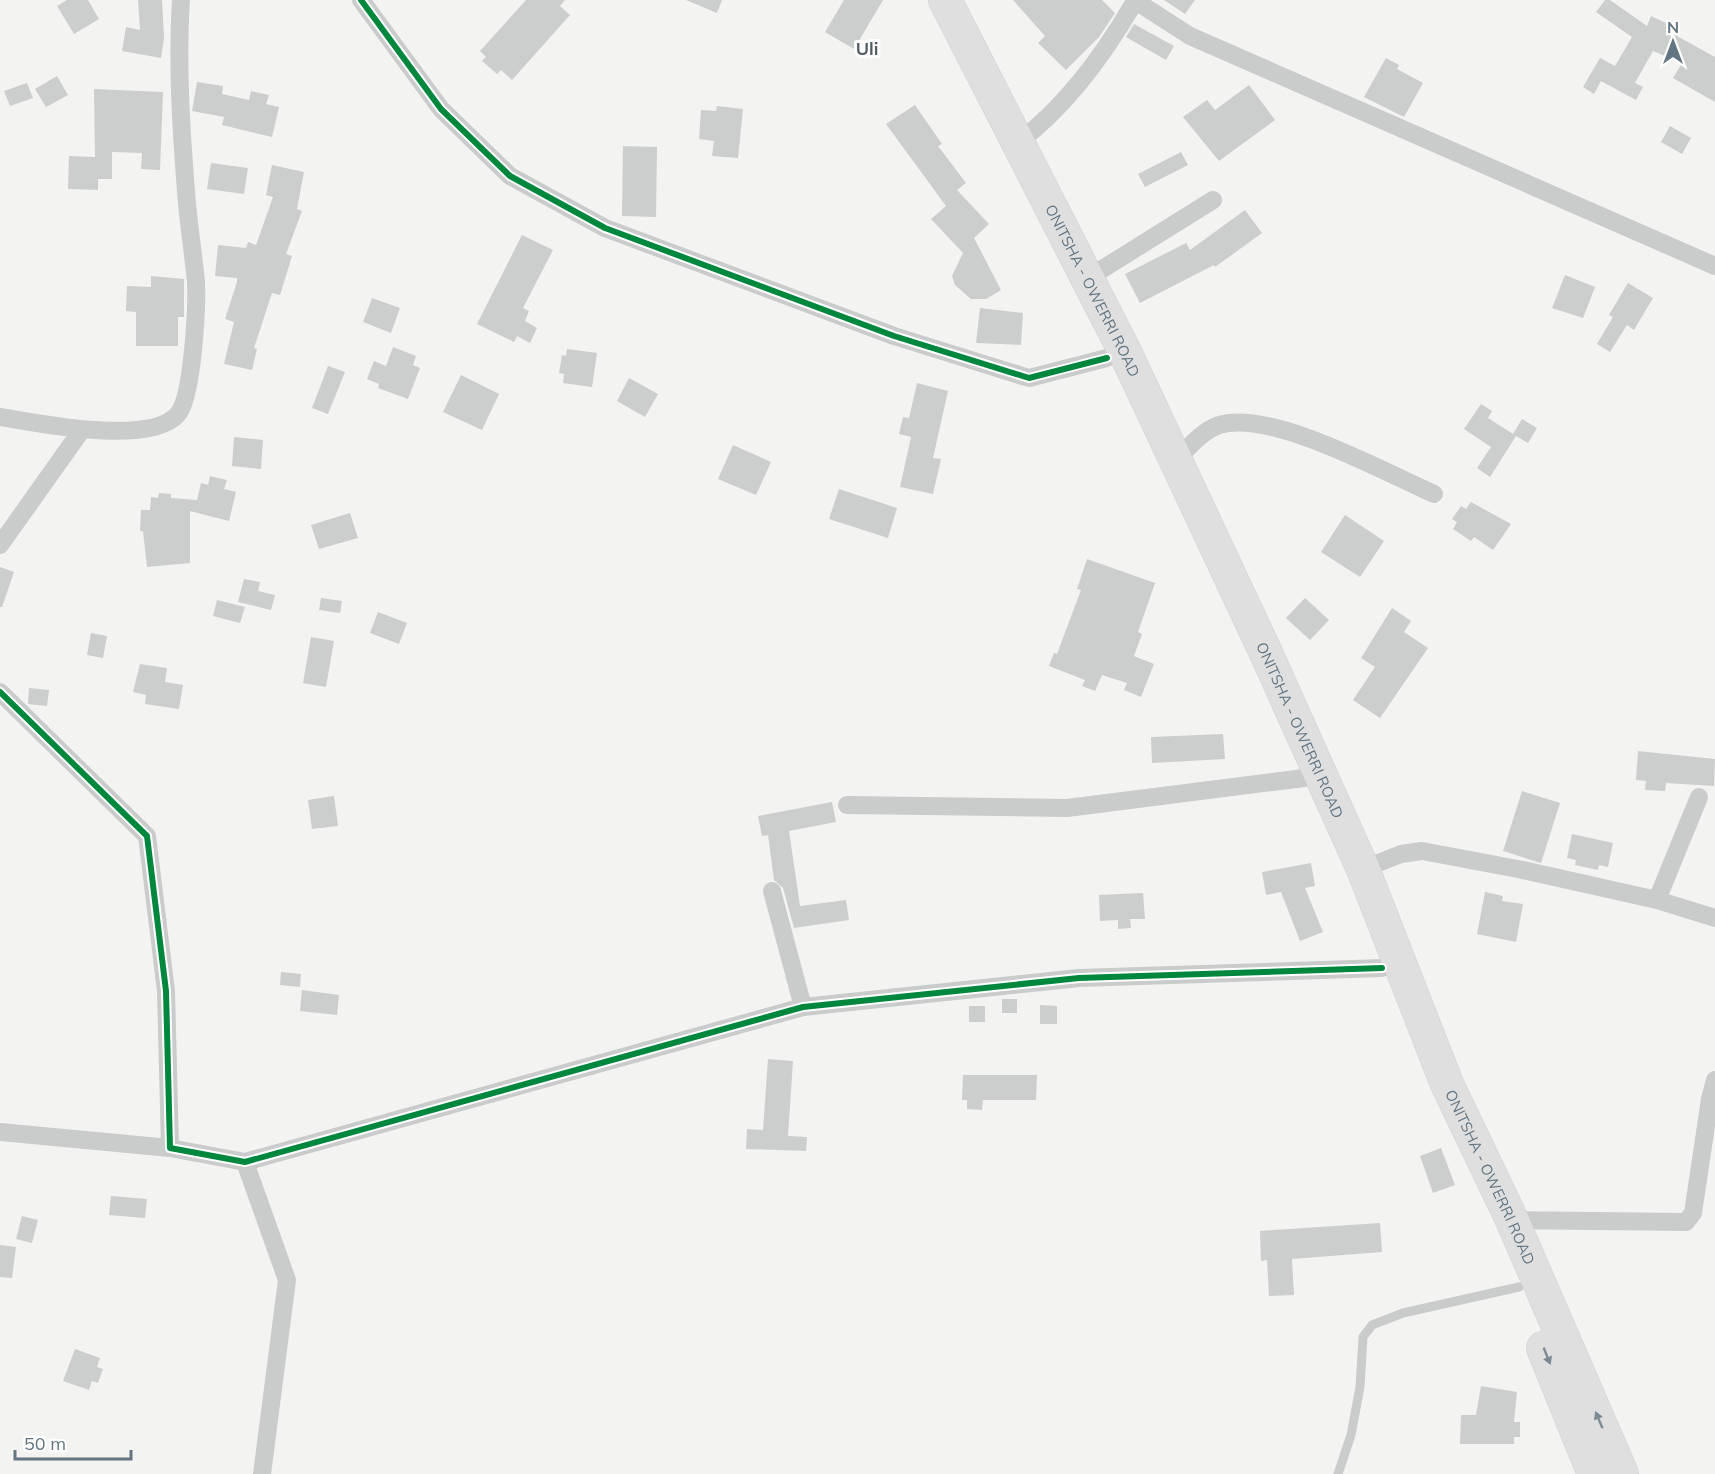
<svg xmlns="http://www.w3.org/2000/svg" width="1715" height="1474" font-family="Mulish,sans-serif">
<rect width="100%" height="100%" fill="#f3f3f1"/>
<!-- building -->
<g fill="#cccecd">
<path d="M67,0H88L99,19L74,34L57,6Z"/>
<path d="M138,0H162L164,38L161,58L122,51L126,27L140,30Z"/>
<path d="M526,0H565L560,6L570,15L512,80L501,70L497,74L482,61L486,57L480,51Z"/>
<path d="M686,0H722L717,13Z"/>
<path d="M844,0H883L854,49L825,32Z"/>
<path d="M1013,0H1102L1115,13L1099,37L1066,70L1038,43L1045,36Z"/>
<path d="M1164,0H1195L1185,14Z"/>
<path d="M1605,0H1610L1647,26L1651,16L1679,29L1677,36L1715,57V102L1673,78L1682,63L1653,51L1635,83L1643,87L1636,100L1601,81L1594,94L1583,87L1600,58L1615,66L1632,37L1596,12Z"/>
<path d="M1134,24L1174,46L1166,60L1126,37Z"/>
<path d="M1386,58L1399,65L1397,69L1423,83L1404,117L1364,97Z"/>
<path d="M57,76L68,95L46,107L35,89Z"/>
<path d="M197,82L223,86L222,94L249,100L251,91L269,95L266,104L279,107L272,137L222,125L224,117L192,111Z"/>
<path d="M27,83L33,98L10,106L4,91Z"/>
<path d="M1249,85L1275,120L1219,161L1183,117L1207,100L1215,110Z"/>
<path d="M94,89L163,92L160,170L141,169L142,153L112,152V179H98V190L68,189L69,156L95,157Z"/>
<path d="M915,105L942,144L938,146L966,183L957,190L989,224L974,238L1001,290L986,299H971L955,285L952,276L963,253L931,219L946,206L886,124Z"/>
<path d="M717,106L743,109L738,158L712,156L714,141L699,139L701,110L716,111Z"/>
<path d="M1670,126L1691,138L1682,154L1661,142Z"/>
<path d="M623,146L657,147L656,217L622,216Z"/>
<path d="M1181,152L1188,165L1145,187L1138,174Z"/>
<path d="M211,163L248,168L244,194L207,189Z"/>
<path d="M272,165L304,172L297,209L302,211L286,254L292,256L280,295L272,293L254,348L257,349L252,370L224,364L234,322L225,319L237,282V278L215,276L218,245L246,248L248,242L256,245L273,197L266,195Z"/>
<path d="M1245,210L1262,233L1215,267L1214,265L1140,303L1125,274L1186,243L1190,250Z"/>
<path d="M522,235L553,250L523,308L529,311L525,321L537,328L530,343L517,336L514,342L477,324Z"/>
<path d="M1565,275L1595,287L1583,318L1552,308Z"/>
<path d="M151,276L184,279V317H178V346H136V312L126,311L127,286L151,287Z"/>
<path d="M1628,283L1653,298L1634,330L1627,325L1610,352L1597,344L1613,317L1609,315Z"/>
<path d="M372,298L400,308L391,333L363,322Z"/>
<path d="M980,308L1023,313L1021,345L976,343Z"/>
<path d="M393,347L416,356L413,365L420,368L408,399L378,388L379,384L367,379L374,361L386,366Z"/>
<path d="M567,349L597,353L592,387L563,383L564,374L559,373L562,355L566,356Z"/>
<path d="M328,366L345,372L328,414L312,408Z"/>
<path d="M461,375L499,394L482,430L443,412Z"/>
<path d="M629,378L658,394L645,417L617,401Z"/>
<path d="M917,383L948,391L933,458L941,459L933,494L900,487L911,437L899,434L903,417L909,418Z"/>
<path d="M1481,404L1492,411L1488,418L1513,434L1522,419L1537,428L1528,443L1516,436L1490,477L1477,468L1491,447L1464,429Z"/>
<path d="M234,437L263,440L261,469L232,466Z"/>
<path d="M733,445L771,462L756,495L718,479Z"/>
<path d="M210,476L227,480L224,489L236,492L229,521L190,511V563L147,567L143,531H140L141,510H150L151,497L158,498L159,493L171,494V498L197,500L201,483L208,485Z"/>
<path d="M839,489L897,508L888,538L829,519Z"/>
<path d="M1471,502L1511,524L1493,550L1474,537L1471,541L1453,529L1457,522L1452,519L1461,506L1466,509Z"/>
<path d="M350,513L358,538L319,549L311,525Z"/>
<path d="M1345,515L1384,541L1360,577L1321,552Z"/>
<path d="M1087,559L1155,583L1138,632L1142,634L1134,656L1154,664L1141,697L1124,690L1127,683L1102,675L1095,691L1082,686L1085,680L1049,666L1054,653L1057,654L1081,590L1077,589Z"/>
<path d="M0,567L14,572L2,607H0Z"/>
<path d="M244,579L260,582L258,591L275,595L271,610L238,602Z"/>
<path d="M321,598L342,601L340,613L319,610Z"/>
<path d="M1305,598L1329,620L1310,640L1286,618Z"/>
<path d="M217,600L245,607L240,623L213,616Z"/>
<path d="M1392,608L1411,621L1404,632L1428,648L1380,718L1353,700L1375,667L1361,658Z"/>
<path d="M378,612L407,623L399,644L370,633Z"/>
<path d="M91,633L107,636L103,658L87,655Z"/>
<path d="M311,637L334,641L326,687L303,683Z"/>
<path d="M140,664L167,668L165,682L183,685L179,709L145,704L146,695L133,692Z"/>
<path d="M29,688L49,690L47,706L28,704Z"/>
<path d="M1223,734L1225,759L1152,763L1151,737Z"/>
<path d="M1638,751L1715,759L1714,786L1666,783L1665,791L1645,790L1646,781L1636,780Z"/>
<path d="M1522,791L1560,803L1541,863L1503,851Z"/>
<path d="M334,796L338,826L312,829L308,800Z"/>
<path d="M832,802L836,822L789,831L800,906L846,900L849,920L794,928L783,888L774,880L768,835L762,836L758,816Z"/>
<path d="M1572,834L1613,843L1608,867L1599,865L1598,870L1575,865L1576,860L1567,858Z"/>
<path d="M1311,863L1315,886L1305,888L1323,932L1300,941L1281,892L1266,895L1262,872Z"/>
<path d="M1485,892L1503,896L1502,901L1523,904L1516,942L1477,934Z"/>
<path d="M1143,893L1145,919H1130L1131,928L1118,929V920L1100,921L1099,895Z"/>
<path d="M281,972L301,974L300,987L280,985Z"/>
<path d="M302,990L339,995L337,1015L300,1011Z"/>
<rect x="1002" y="999" width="15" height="14"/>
<path d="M1040,1005L1057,1006V1024H1040Z"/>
<rect x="969" y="1006" width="16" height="16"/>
<path d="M768,1059L793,1061L788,1136L807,1137L806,1151L746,1149L747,1129L763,1130Z"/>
<path d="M963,1075H1037L1036,1100H983L982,1110L967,1109V1100H962Z"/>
<path d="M1441,1148L1455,1185L1433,1193L1420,1156Z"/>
<path d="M111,1196L147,1199L145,1218L109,1215Z"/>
<path d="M22,1216L38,1220L32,1243L16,1239Z"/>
<path d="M1380,1223L1382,1252L1292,1259L1294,1295L1269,1296L1267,1260L1261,1261L1260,1231Z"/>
<path d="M0,1245L16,1247L12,1278L0,1277Z"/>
<path d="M75,1349L100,1358L97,1367L103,1369L98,1383L92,1381L89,1390L63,1381Z"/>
<path d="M1481,1386L1517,1392L1514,1422H1520V1437H1514V1444H1460L1461,1415H1476Z"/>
</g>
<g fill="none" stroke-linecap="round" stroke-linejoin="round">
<defs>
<g id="highway">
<path id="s1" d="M945,0L1124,350L1266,653L1363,869L1447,1084L1512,1220L1622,1474"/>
<path d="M1543,1348L1594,1474"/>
</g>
</defs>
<!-- highway casing -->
<use href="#highway" stroke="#cfd0d0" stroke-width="34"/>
<!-- lane -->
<path stroke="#cacccc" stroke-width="9" d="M1338,1474L1351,1435L1360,1387L1363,1337L1372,1325L1403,1313L1519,1287"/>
<!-- street -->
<g stroke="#cacccc" stroke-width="18">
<path d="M361,0L441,109L510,176L605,228L894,336L1029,378L1107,358"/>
<path d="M1134,0L1190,36L1715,266"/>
<path d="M1017,143C1066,107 1105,53 1135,1"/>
<path d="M1088,278L1213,200"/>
<path d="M0,417C38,423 149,446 177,415C193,399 197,306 196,282C193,251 188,221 186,191C181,128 177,63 181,0"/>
<path d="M1177,459C1189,447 1202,431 1219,425C1271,409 1384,472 1434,494"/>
<path d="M0,545L81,431"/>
<path d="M0,692L147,836L166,991L170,1148L245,1162L803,1007L1079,978L1382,968"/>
<path d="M847,805L1067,808L1304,778"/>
<path d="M1363,869L1401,854L1422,851L1518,869L1657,900L1715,918"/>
<path d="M772,891L803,1007"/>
<path d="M1657,900L1699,797"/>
<path d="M0,1132L170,1148"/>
<path d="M245,1162L287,1280L262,1474"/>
<path d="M1512,1220L1686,1222L1693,1213L1710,1099L1715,1080"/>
</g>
<!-- highway -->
<use href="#highway" stroke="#dfdfe0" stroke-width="33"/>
<defs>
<g id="cycleway">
<path d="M361,0L441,109L510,176L605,228L894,336L1029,378L1107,358"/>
<path d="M0,692L147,836L166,991L170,1148L245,1162L803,1007L1079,978L1382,968"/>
</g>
</defs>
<!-- cycleway casing -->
<use href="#cycleway" stroke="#fff" stroke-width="10"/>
<!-- cycleway -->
<use href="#cycleway" stroke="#00873e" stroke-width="6"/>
</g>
<!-- one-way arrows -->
<defs><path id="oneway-solid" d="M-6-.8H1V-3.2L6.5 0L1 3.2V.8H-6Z" transform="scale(1.5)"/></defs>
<g fill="#7c8a94">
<use href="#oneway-solid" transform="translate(1547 1356) rotate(68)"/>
<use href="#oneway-solid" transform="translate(1599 1420) rotate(-113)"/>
</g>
<g text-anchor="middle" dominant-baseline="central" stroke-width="6" stroke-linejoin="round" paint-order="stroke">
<!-- street labels -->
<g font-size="15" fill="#637581" stroke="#fff">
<text stroke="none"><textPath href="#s1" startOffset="326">ONITSHA - OWERRI ROAD</textPath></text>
<text stroke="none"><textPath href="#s1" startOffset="812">ONITSHA - OWERRI ROAD</textPath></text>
<text stroke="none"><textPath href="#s1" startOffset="1298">ONITSHA - OWERRI ROAD</textPath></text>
</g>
<!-- quarter labels -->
<g font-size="18" font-weight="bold" fill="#515e66" stroke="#fff">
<text x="867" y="48">Uli</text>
</g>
</g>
<!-- north arrow -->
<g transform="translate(1673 42)" stroke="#ffffff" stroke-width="4.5" paint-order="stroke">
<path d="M0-4.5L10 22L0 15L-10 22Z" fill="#637581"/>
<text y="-9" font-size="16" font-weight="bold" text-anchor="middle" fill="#637581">N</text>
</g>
<!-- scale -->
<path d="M15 1450v9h116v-9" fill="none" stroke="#637581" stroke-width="3"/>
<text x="24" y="1450" font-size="18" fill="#637581" stroke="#ffffff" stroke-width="4.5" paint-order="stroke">50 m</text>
</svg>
